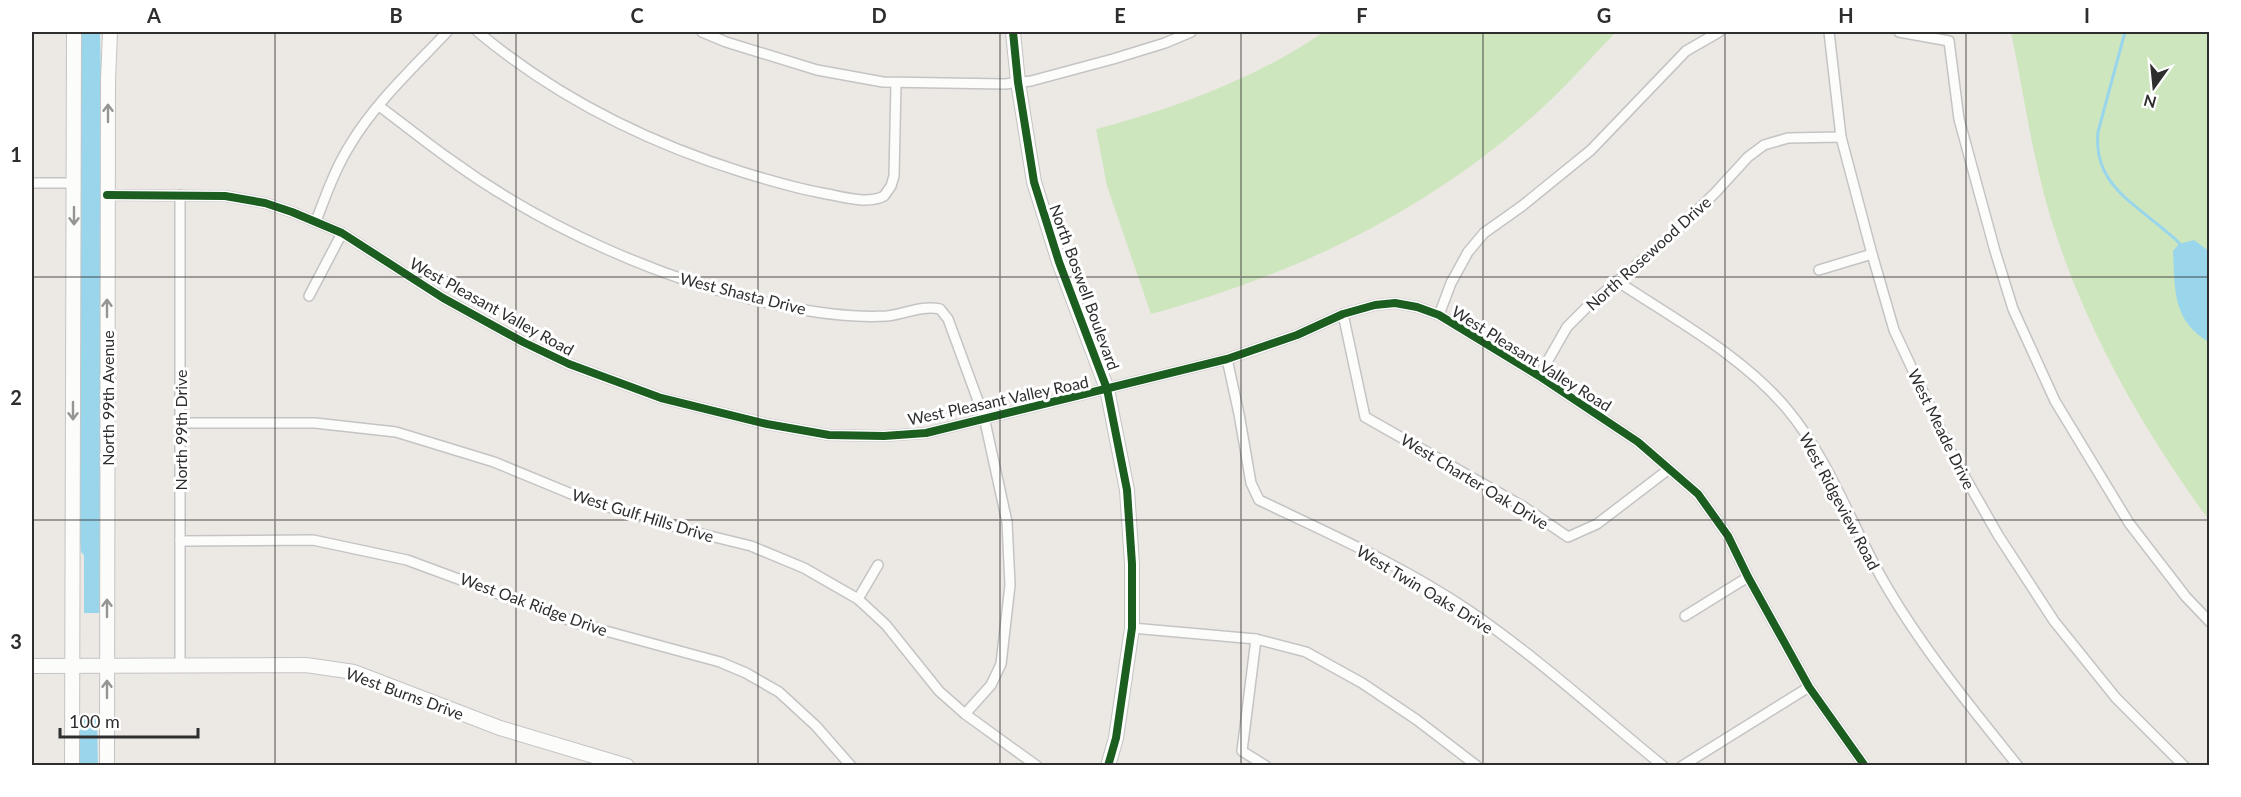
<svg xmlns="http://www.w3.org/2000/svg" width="2241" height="797" font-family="Lato,sans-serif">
<rect width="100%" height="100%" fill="#ece8e4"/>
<!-- green -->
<g fill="#cee6be">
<path d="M1324,32H1616C1588,61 1561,92 1530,119C1416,217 1295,274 1151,314L1107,186L1096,129C1175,109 1256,78 1324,32Z"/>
<path d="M2011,32H2209V520C2142,429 2085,328 2051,219C2032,157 2024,94 2011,32Z"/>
</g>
<!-- water -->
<g fill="#99d6ec">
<path d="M80,32H100L103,180L102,613H84V555L81,552L78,509Z"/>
<path d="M2194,240L2209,251V342C2172,321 2175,289 2173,251L2179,244Z"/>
<path d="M79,718H97L98,765L78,766Z"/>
</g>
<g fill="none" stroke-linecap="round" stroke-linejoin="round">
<!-- stream -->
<path stroke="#99d6ec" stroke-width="3" d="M2125,32L2098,132C2093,181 2129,200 2162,228C2169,234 2178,240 2182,247"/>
<defs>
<g id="street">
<path d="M478,32C556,97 646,142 742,172C768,180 795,188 822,193C840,196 867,205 884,196L891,186L894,176L896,83"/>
<path d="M702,32L726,42L817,70L883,82L1005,84L1031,81L1113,59L1165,43L1191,32"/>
<path d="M1829,32L1841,137L1872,254L1894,330L1953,456L1998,535L2054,621L2116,698L2184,766"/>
<path d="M1899,32L1949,41L1959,119L1995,251L2013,309L2055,401L2129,523L2186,597L2210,622"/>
<path d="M379,106C402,123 424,141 448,158C542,227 668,284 783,306C817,313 852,318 887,316C905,314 922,305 940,309L948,319L984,417L1007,522L1010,585L1001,664L991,685L965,714"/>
<path d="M32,183H74"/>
<path d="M107,195L225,196L265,203L292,212L342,233L443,298L523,342L569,364L661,398L767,424L829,435L884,436L926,433L1227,359L1297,335L1343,314L1375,305L1395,303L1417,307L1439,315L1539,376L1638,442L1698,494L1728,536L1748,577L1809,687L1865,766"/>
<path d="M316,221C326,195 335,169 350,145C375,103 414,67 447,32"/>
<path d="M1819,270L1872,254"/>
<path d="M1617,281C1674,319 1743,356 1787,409C1828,458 1849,519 1880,575C1918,643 1969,705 2018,766"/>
<path d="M309,296L342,233"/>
<path d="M1343,314L1365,417L1524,507L1568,537L1597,524L1669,469"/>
<path d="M1439,315L1451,283L1468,252L1484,233L1522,206L1591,150L1686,51L1719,32"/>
<path d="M1227,359L1239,414L1251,483L1259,500C1330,534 1403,566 1468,610C1537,657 1598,713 1663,766"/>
<path d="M1539,376L1567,327L1587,307L1674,233L1715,193L1748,157L1764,145L1788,138L1841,137"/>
<path d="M180,423H315L396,432L494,462L591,502L690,531L751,546L804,568L858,599L886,625L939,691L965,714L1037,766"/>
<path d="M180,541L313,540L407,560L580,624L720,662L746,673L779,692L816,726L851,766"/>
<path d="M858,599L878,565"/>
<path d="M1685,616L1748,577"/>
<path d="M1132,628L1256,639L1306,652L1362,683L1417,720L1477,766"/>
<path d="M1256,639L1242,751L1266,766"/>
<path d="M180,666V195"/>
<path d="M1682,766L1809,687"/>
</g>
<g id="secondary">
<path d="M1013,32L1018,82L1034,182L1059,262L1107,389L1127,490L1132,564V628L1116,738L1108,766"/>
<path d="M32,666L306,665L354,672L500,728L627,766"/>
<path d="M72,766L74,32"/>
<path d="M107,766L108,81L110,32"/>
</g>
</defs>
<!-- street casing -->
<use href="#street" stroke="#c5c4c5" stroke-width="12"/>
<!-- secondary casing -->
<use href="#secondary" stroke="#c5c4c5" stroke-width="16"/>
<!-- street -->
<use href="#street" stroke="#fcfcfb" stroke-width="9"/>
<!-- secondary -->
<use href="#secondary" stroke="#fcfcfb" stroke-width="14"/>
<defs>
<g id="cycleway">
<path d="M1013,32L1018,82L1034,182L1059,262L1107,389L1127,490L1132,564V628L1116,738L1108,766"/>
<path d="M107,195L225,196L265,203L292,212L342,233L443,298L523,342L569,364L661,398L767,424L829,435L884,436L926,433L1227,359L1297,335L1343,314L1375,305L1395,303L1417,307L1439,315L1539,376L1638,442L1698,494L1728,536L1748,577L1809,687L1865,766"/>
</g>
</defs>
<!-- cycleway casing -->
<use href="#cycleway" stroke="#fff" stroke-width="11"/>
<!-- cycleway -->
<use href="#cycleway" stroke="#1b5e20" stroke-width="8"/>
</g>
<!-- one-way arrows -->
<defs><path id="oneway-shaft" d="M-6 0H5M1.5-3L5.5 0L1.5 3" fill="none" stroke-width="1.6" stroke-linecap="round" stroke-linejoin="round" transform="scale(1.5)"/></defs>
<g stroke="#959594">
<use href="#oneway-shaft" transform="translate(108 113) rotate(-90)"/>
<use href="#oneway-shaft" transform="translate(74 216) rotate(90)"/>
<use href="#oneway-shaft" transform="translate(107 308) rotate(-90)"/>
<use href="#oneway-shaft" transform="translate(73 411) rotate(90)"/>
<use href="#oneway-shaft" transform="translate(107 608) rotate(-90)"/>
<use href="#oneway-shaft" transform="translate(107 689) rotate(-90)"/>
</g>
<!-- grid -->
<path fill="none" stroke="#2e2e2e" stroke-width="1.5" stroke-opacity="0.55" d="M275,32V766M516,32V766M758,32V766M1000,32V766M1241,32V766M1483,32V766M1725,32V766M1966,32V766M32,277H2210M32,520H2210"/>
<g text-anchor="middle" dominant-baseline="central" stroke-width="6" stroke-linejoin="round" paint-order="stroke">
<!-- street labels -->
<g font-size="16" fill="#2e2e2e" stroke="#fff">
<text transform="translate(1648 253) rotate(-42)">North Rosewood Drive</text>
<text transform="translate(1085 287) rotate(70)">North Boswell Boulevard</text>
<text transform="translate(743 293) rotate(14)">West Shasta Drive</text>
<text transform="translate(492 306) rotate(29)">West Pleasant Valley Road</text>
<text transform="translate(1532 358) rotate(32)">West Pleasant Valley Road</text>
<text transform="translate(107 398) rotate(-90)">North 99th Avenue</text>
<text transform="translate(998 400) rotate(-12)">West Pleasant Valley Road</text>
<text transform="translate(1942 429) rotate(64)">West Meade Drive</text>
<text transform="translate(180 430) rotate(-90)">North 99th Drive</text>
<text transform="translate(1475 481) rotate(31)">West Charter Oak Drive</text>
<text transform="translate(1840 501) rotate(62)">West Ridgeview Road</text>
<text transform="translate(643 515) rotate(17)">West Gulf Hills Drive</text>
<text transform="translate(1425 589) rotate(31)">West Twin Oaks Drive</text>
<text transform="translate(534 604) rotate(20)">West Oak Ridge Drive</text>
<text transform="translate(405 693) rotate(20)">West Burns Drive</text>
</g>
</g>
<!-- border -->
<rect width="2241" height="797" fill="none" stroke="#ffffff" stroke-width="66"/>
<!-- north arrow -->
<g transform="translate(2154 87) rotate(195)" stroke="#ffffff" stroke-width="4.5" paint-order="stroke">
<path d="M0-4.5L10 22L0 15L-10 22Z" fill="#2e2e2e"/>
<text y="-9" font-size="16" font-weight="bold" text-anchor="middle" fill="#2e2e2e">N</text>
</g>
<!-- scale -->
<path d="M60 728v9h138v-9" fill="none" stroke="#2e2e2e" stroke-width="3"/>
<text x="69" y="728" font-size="18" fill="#2e2e2e" stroke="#ffffff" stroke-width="4.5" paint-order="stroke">100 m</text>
<rect x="33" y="33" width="2175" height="731" fill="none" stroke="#2e2e2e" stroke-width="2"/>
<g font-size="20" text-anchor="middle" font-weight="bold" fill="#2e2e2e">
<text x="154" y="23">A</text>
<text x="396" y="23">B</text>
<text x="637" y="23">C</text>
<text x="879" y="23">D</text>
<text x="1120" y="23">E</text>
<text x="1362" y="23">F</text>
<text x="1604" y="23">G</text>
<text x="1846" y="23">H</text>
<text x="2087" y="23">I</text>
<text x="16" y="162">1</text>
<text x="16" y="405">2</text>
<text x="16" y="649">3</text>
</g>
</svg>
